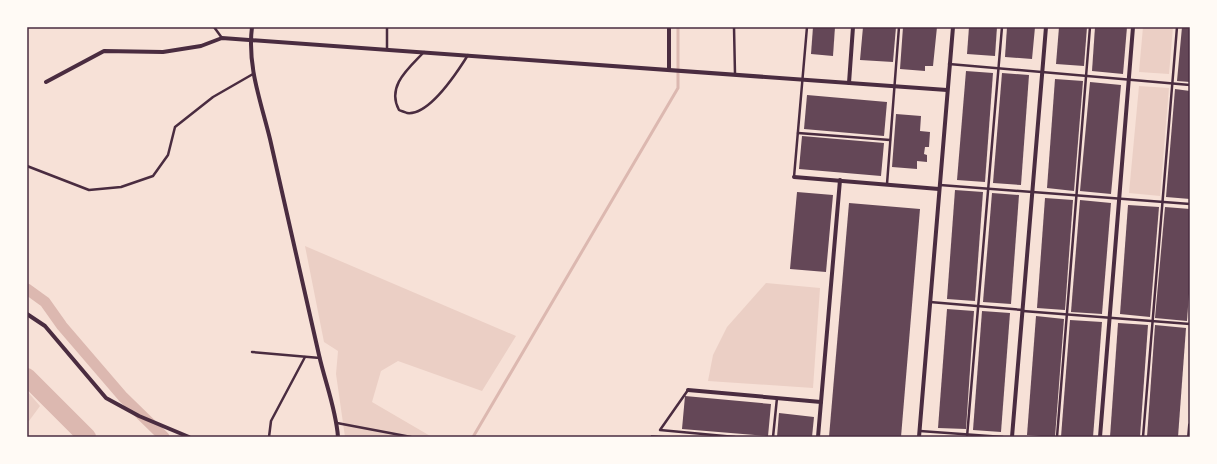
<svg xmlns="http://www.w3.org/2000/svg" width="1217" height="464" font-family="'Archivo Narrow',sans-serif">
<rect width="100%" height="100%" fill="#f7e1d7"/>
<!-- green -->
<g fill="#ebcfc5">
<path d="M1143,27H1173L1169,74L1139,72Z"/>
<path d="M1139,86L1169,88L1160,196L1129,193Z"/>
<path d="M305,246L516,336L482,391L398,361L381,371L372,402L432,437H345L336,374L338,351L324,342Z"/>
<path d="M766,283L820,288L813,388L708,381L713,355L727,327Z"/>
<path d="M27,391L40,406L29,421L27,420Z"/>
</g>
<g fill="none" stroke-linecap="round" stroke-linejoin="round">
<!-- stream -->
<path stroke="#dcb8b0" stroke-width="3" d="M473,437L678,88V27"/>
<!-- canal -->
<path stroke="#dcb8b0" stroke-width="11" d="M27,289L45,302L62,326L123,397L164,437"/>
<!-- river -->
<path stroke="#dcb8b0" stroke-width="18" d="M27,377L87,437"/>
</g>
<!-- building -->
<g fill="#644757">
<path d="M813,27H835L833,56L811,54Z"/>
<path d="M863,27H896L893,62L860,60Z"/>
<path d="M903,27H937L933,66H925V71L900,69Z"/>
<path d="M969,27H997L995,56L967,54Z"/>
<path d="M1007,27H1035L1032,59L1005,57Z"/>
<path d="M1059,27H1087L1084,66L1056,64Z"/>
<path d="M1095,27H1127L1123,74L1092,71Z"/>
<path d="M1182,27H1190V82L1177,81Z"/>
<path d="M966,71L993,73L985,182L957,180Z"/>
<path d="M1002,73L1029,75L1021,185L993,183Z"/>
<path d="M1055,79L1083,81L1074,191L1047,188Z"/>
<path d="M1090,82L1121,85L1111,194L1080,191Z"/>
<path d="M1175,89L1190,91V199L1166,197Z"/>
<path d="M807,95L887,102L884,136L804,129Z"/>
<path d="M896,114L921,116L920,131L930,132L929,147H925L924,154L927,155V162L917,161V169L892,167Z"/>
<path d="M802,136L884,143L881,176L799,169Z"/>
<path d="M955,190L983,192L975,301L947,299Z"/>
<path d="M797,192L833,195L826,272L790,269Z"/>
<path d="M992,193L1019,195L1011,304L983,302Z"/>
<path d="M1045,198L1073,200L1065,310L1037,308Z"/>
<path d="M1080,200L1111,203L1102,314L1071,312Z"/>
<path d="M849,203L920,209L901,437H829Z"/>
<path d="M1128,205L1159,207L1150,317L1120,314Z"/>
<path d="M1165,207L1190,209V280L1187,321L1155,318Z"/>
<path d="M947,309L974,311L966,429L938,428Z"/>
<path d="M982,311L1010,313L1001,432L973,430Z"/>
<path d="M1036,316L1064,319L1055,437L1027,435Z"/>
<path d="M1070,320L1102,322L1093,437H1061Z"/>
<path d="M1118,323L1148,325L1140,437H1110Z"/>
<path d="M1155,325L1186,328L1178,437H1147Z"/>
<path d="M685,396L771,404L768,436L682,429Z"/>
<path d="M779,413L814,417L812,437H777Z"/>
<path d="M651,435L665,436V437H651Z"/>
</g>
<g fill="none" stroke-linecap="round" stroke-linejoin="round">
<!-- service -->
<g stroke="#4a2c40" stroke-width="2.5">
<path d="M214,27L222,38"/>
<path d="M734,27L735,74"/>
<path d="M387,49V27"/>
<path d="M424,52C409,68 386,86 399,110C401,111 405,112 407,113C429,116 458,71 468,55"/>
<path d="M949,64L1190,85"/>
<path d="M798,133L890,140"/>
<path d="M27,166L89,190L121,187L153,176L168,155L175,127L213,97L253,74"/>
<path d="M794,177L807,27"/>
<path d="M887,184L899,27"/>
<path d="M940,185L1190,204"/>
<path d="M930,302L1023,310"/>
<path d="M1023,311L1190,324"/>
<path d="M252,352L320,358"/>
<path d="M688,390L660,430L735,437"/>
<path d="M337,423L411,437"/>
<path d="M920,431L1003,437"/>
<path d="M269,437L271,421L305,357"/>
<path d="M773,437L777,398"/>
<path d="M967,437L1002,27"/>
<path d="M1057,437L1090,27"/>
<path d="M1143,437L1177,27"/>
</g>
<!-- minor -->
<g stroke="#4a2c40" stroke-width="4">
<path d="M252,27C247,66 261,102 270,139C287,211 303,283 319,355C325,382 336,409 338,437"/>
<path d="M669,27V69"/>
<path d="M46,82L104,51L163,52L201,46L222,38L947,90"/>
<path d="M849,83L853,27"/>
<path d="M794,177L939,189"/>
<path d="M27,314L45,326L106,398L139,416L189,437"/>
<path d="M688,390L821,402"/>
<path d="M818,437L840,180"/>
<path d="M919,437L953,27"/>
<path d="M1012,437L1046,27"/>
<path d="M1100,437L1133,27"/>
<path d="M1189,437L1190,425"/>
</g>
</g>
<!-- border -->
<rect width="1217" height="464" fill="none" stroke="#fffaf5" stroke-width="56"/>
<rect x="28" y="28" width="1161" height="408" fill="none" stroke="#4a2c40" stroke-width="1.5"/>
</svg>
